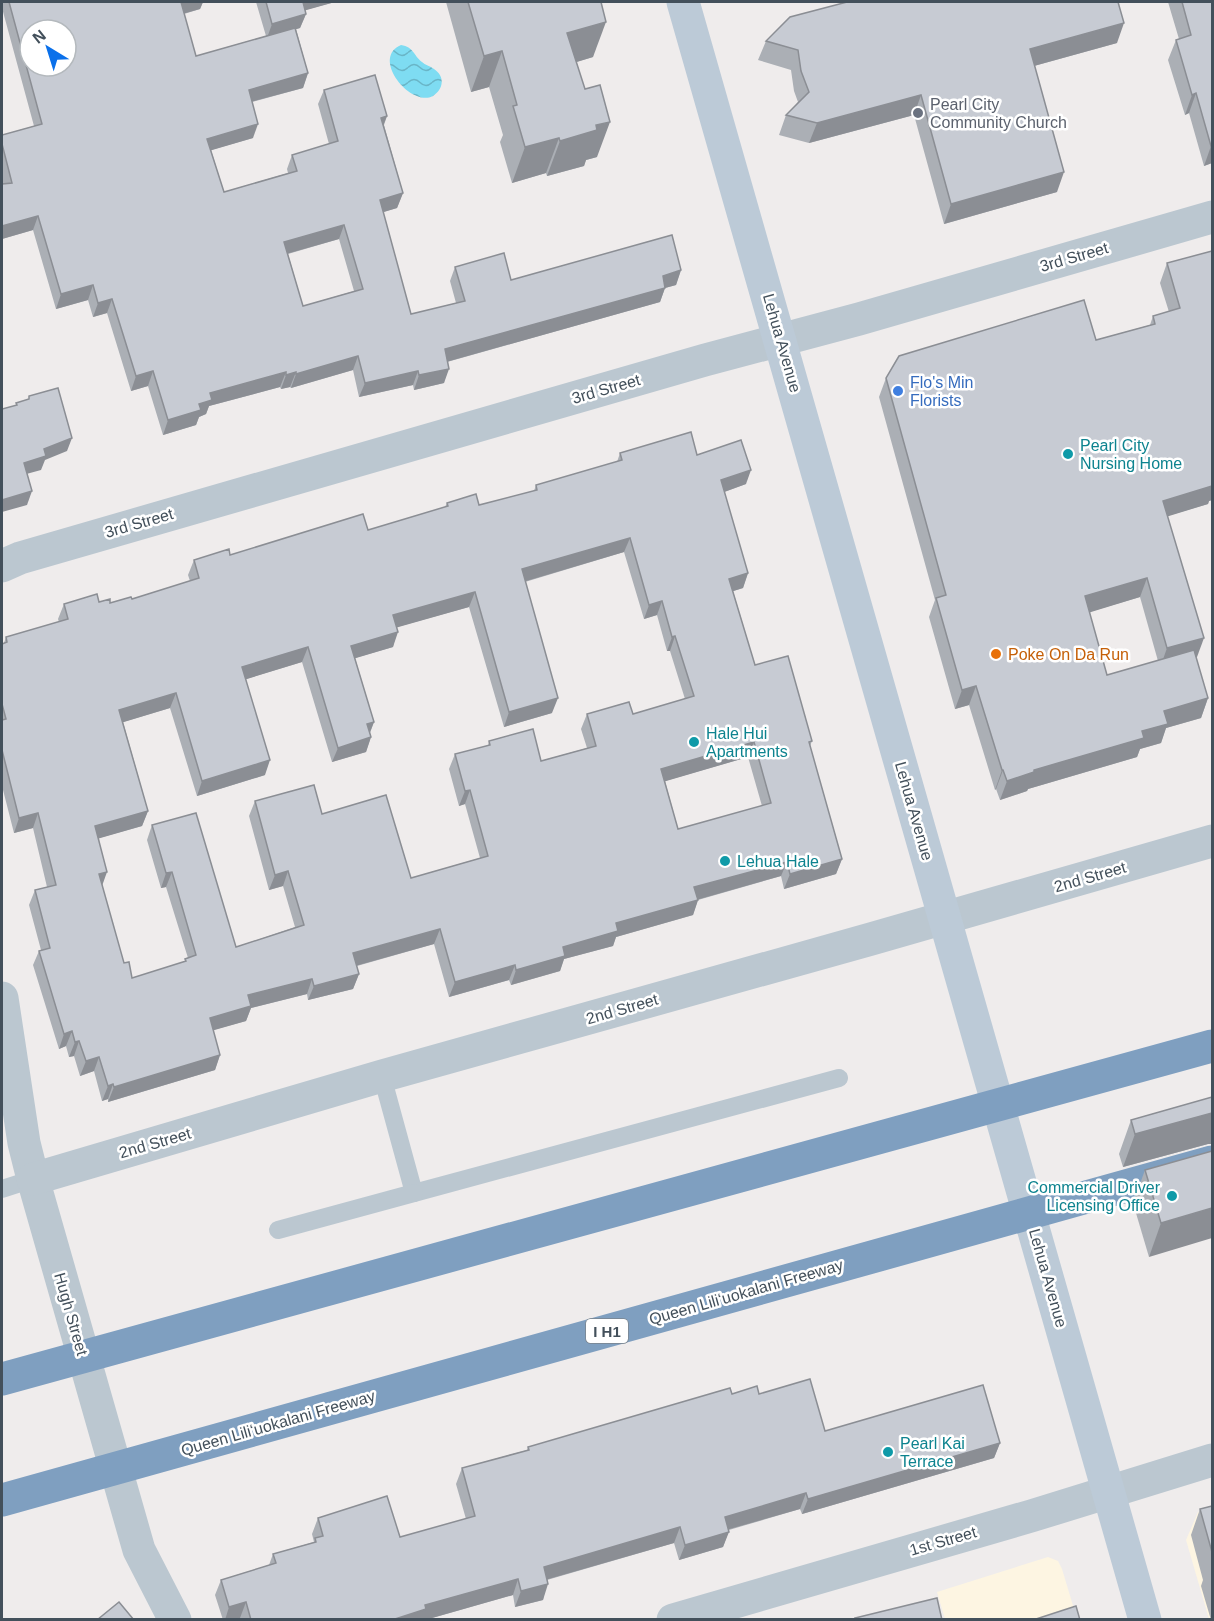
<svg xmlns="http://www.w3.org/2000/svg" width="1214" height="1621" font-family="Helvetica,sans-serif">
<defs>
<pattern id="water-waves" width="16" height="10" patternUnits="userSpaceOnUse" patternTransform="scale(1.5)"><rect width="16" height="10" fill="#7edcf2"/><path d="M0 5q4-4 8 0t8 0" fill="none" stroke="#69b5c7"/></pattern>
</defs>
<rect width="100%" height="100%" fill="#efecec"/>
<!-- commercial -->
<g fill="#fdf5e2">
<path d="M1212,1508V1619H1209L1186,1540L1198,1512Z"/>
<path d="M1048,1557L1058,1561L1062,1569L1077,1619H945L937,1592Z"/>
</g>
<!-- water -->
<path fill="url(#water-waves)" d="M401,45C414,47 413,55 422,62C425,65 430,66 434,69C445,76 444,89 433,96C411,108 370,58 401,45Z"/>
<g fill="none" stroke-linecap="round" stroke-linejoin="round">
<!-- lane -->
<g stroke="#bbc7d0" stroke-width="18">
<path d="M382,1076L414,1193L839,1078"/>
<path d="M2,1189L33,1179"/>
<path d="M278,1230L414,1193"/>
</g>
<!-- street -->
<g stroke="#bbc7d0" stroke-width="33">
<path d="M2,566L20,558L705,360L859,319L1212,217"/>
<path d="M2,998L24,1143L33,1179L139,1550L175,1620"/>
<path d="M33,1179L382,1076L871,939L1212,841"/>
<path d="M673,1620L1031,1516L1212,1460"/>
</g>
<!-- secondary -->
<path stroke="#bccad7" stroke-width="33" d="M683,2L1145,1620"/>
<!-- highway -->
<g stroke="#7f9fc0" stroke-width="33">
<path d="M2,1379L1212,1046"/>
<path d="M2,1500L1212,1162"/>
</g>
</g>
<!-- wall -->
<g fill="#abafb5" fill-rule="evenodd">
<path d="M2,2H203L200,9L184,14L196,56L266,36L256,2H335L305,10L306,14L300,28L296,29L308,73L303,88L252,102L253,138L211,150L224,192L288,173L287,169L292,155L329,144L318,104L324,90L387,116L384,125L403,193L397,208L383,212L411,314L456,303L450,281L455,267L511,280L681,270L676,285L665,288L660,302L447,362L444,383L414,390L413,385L359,397L353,370L291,388L290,387L281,389L280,387L209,406L206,414L199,417L196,425L163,435L148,386L131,391L107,313L93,317L88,300L56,309L33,230L2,239V184H3L2,179V135L34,126L2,8ZM339,239L354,291L303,306L288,254Z"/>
<path d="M446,2H601L593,57L576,62L597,157L586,160L584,166L547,176L546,173L512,183L500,142L503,135L489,87L471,92Z"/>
<path d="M1168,2H1212V163L1204,166L1189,113L1185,115L1168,60L1176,40L1179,39Z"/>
<path d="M766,41L1117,43L1034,66L1057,192L944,224L914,115L809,143L779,135L786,115L798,102L794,91L791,70L758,60Z"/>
<path d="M1212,251V500L1209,501L1208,504L1167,516L1196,657L1208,698L1201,718L1166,728L1161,743L1140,749L1137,757L1028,789L1027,791L1000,800L996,789L995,790L969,705L955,709L929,617L935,600L879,397L886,378L1096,340L1150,325L1153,316L1169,312L1160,283L1167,263ZM1140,597L1158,661L1107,675L1089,612Z"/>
<path d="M620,453L697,455L746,484L724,492L748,573L743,588L733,591L755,665L812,741L810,746L842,859L836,874L784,889L781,876L698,900L693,915L616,937L613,946L564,959L560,971L511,985L509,980L449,997L434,944L357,966L359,974L353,989L308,1000L307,994L251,1008L246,1021L213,1030L220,1055L215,1070L108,1102V1099L102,1101L94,1071L80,1076L74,1056L69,1057L66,1046L59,1049L33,965L39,951L41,950L29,905L35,890L47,887L33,828L14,833L2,786V644L4,643L6,637L59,622L58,619L64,604L99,602L110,603L132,599L190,581L188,575L194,560L230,555L368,530L445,507L447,503L479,505L534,491L536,485L617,462ZM624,552L644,619L657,615L667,651H670L685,699L633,714H587L581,729L587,748L541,761L489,741L488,746L455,754L449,769L459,806L465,804L480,858L411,878L322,814L255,801L249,816L269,890L283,886L295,927L236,947L152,825L147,840L161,888L166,887L188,958L185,959L184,962L132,978L124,963L102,886L99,838L142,826L148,811L123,722L170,708L197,796L265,775L246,679L302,662L332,762L366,752L371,737L370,733L374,722L355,658L393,647L397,627L469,607L504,727L552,713L525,582ZM748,757L762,806L678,829L665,781Z"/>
<path d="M1212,1097V1144H1208L1123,1167L1119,1154L1131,1120Z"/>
<path d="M1212,1151L1149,1257L1133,1203L1145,1170Z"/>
<path d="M732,1394H759L825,1431L1000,1443L994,1458L802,1514L800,1509L729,1530L723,1547L679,1560L674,1543L547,1580L543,1600L515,1607L513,1595L425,1620H241L240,1618L235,1620H223L215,1595L221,1580L269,1565L273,1554L314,1542L312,1534L318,1518L400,1537L466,1519L456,1484L462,1468L527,1450L528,1447Z"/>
<path d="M1212,1506V1620H1211L1201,1586L1203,1580L1191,1535L1200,1509Z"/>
</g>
<!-- shaded-wall -->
<g fill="#8b8e94">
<path d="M180,2H203L200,9L175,16Z"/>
<path d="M301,2H335L296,13Z"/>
<path d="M306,14L300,28L267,38L272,24Z"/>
<path d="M606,22L593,57L554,69L567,33Z"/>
<path d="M1124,23L1117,43L1023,69L1030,49Z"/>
<path d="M502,51L489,87L471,92L484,56Z"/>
<path d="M308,73L303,88L243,104L249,90Z"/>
<path d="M1196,93L1189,113L1185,115L1192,95Z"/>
<path d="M921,95L914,115L809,143L817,123Z"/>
<path d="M387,116L381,131V118Z"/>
<path d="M610,122L597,157L586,160L584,166L547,176L560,141L596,125Z"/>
<path d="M258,124L253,138L202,153L207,139Z"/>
<path d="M559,138L546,173L512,183L525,147Z"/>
<path d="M1212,145V163L1204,166L1211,146Z"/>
<path d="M1064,172L1057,192L944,224L951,204Z"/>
<path d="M403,193L397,208L374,215L380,200Z"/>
<path d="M38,216L33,230L2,239V226Z"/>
<path d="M344,225L339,239L279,256L284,242Z"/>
<path d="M681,270L676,285L665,288L660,302L439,364L445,349Z"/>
<path d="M93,285L88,300L56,309L61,294Z"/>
<path d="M112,299L107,313L93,317L98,303Z"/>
<path d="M358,356L353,370L291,388L296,374Z"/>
<path d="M449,369L444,383L414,390L419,375Z"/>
<path d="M153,371L148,386L131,391L136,376Z"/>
<path d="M418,371L413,385L359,397L365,383Z"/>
<path d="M286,372L280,387L209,406L206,414L199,417L196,425L163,435L168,420L199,404L210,393Z"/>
<path d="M296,372L290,387L281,389L286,375Z"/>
<path d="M72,438L67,451L45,460L41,470L19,476L24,463L44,449Z"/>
<path d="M751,470L746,484L716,495L721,480Z"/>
<path d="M1212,486V500L1209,501L1208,504L1156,520L1163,501Z"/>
<path d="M32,491L27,505L2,512V500Z"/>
<path d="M630,538L624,552L516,584L522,569Z"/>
<path d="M748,573L743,588L724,594L729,579Z"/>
<path d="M1147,578L1140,597L1078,616L1085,596Z"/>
<path d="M475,592L469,607L388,630L393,615Z"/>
<path d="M662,601L657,615L644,619L649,605Z"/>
<path d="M398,632L393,647L346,661L351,646Z"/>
<path d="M675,636L670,651H667L672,637Z"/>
<path d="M1204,638L1197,657L1160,668L1167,648Z"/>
<path d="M308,647L302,662L237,682L242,667Z"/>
<path d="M976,686L969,705L955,709L962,690Z"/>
<path d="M176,693L170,708L114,725L119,710Z"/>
<path d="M558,698L552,713L504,727L509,712Z"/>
<path d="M1208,698L1201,718L1166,728L1161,743L1140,749L1137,757L1028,789L1027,791L1000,800L1007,781L1034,770L1142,731L1164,711Z"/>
<path d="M374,722L368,737L367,724Z"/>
<path d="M371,737L366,752L332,762L338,748Z"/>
<path d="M754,742L748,757L656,784L661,769Z"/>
<path d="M270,760L265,775L197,796L202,781Z"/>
<path d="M1002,770H1003L996,789L995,790Z"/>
<path d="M470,790L465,804L459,806L465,791Z"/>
<path d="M148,811L142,826L90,841L95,826Z"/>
<path d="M38,813L33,828L14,833L19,818Z"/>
<path d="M842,859L836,874L784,889L790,874Z"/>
<path d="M787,862L781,876L689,902L694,887Z"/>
<path d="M288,871L283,886L269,890L275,875Z"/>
<path d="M107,872L102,886L99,874Z"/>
<path d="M172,872L166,887L161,888L166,873Z"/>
<path d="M698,900L693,915L616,937L613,946L564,959L560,971L511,985L516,970L563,947L616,923Z"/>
<path d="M440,929L434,944L348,968L353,953Z"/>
<path d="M515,965L509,980L449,997L455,982Z"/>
<path d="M359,974L353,989L308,1000L314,986Z"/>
<path d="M312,979L307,994L251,1008L246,1021L204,1033L210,1018L248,995Z"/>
<path d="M72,1031L66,1046L59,1049L64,1034Z"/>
<path d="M79,1041L74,1056L69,1057L75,1042Z"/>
<path d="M220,1055L215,1070L108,1102L114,1087Z"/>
<path d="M99,1057L94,1071L80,1076L86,1061Z"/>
<path d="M113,1084L108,1099L102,1101L108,1086Z"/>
<path d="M1212,1113V1144H1208L1123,1167L1135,1134Z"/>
<path d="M1212,1208V1238L1149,1257L1161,1223Z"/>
<path d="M1000,1443L994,1458L802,1514L808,1499Z"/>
<path d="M806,1493L800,1509L719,1532L725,1517Z"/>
<path d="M680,1527L674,1543L538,1582L544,1567Z"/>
<path d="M729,1532L723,1547L679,1560L685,1545Z"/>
<path d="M518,1579L513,1595L425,1620H392L425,1605Z"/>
<path d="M548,1584L543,1600L515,1607L521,1591Z"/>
<path d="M246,1602L240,1618L235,1620H225L229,1607Z"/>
</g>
<!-- building -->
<g fill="#c7cbd3" stroke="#8b8e94" stroke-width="1.5" fill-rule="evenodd">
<path d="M9,2H181L196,56L295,28L308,73L249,90L258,124L207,139L224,192L297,171L292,155L338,141L324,90L375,75L387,116L381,118L403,193L380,200L411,314L465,301L455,267L504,253L511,280L672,235L681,270L663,276L665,288L445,349L449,369L419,375L418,371L365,383L358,356L296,374V372L286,375V372L210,393L212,400L199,404L201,410L168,420L153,371L136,376L112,299L98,303L93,285L61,294L38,216L2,226V184L12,183L2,144V135L42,124ZM30,30H66V66H30ZM344,225L363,289L303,306L284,242Z"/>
<path d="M266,2H303L306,14L272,24Z"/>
<path d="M468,2H601L606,22L567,33L585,89L600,85L610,122L596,125L597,130L560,141L559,138L525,147L513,106L517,105L502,51L484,56Z"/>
<path d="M847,2H1118L1124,23L1030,49L1064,172L951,204L921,95L817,123L786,115L809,92L801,71L798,50L766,41L790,17Z"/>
<path d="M1182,2H1212V145L1211,146L1196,93L1192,95L1176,40L1191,35Z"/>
<path d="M1212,251V486L1163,501L1204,638L1167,648L1147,578L1085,596L1107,675L1194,650L1208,698L1164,711L1168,724L1142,731L1144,738L1034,770V772L1007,781L1003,770H1002L976,686L962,690L936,598L946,595L886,378L899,356L1084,300L1096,340L1155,324L1153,316L1180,308L1167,263Z"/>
<path d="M58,388L72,438L44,449L46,456L24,463L32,491L2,500V409L17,405L16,403L29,399V396Z"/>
<path d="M691,432L697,455L741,440L751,470L721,480L748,573L729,579L755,665L788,656L812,741L809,742L842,859L790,874L787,862L694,887L698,900L616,923L618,931L563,947L565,956L516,970L515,965L455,982L440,929L353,953L359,974L314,986L312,979L248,995L251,1006L210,1018L220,1055L114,1087L113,1084L108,1086L99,1057L86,1061L79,1041L75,1042L72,1031L64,1034L39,951L50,948L35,890L56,885L38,813L19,818L2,750V720L6,719L2,704V644L7,642L6,637L68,619L64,604L97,594L99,602L110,599V603L131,597L132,599L199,578L194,560L229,549L230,555L363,514L368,530L448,506L447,503L476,494L479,505L537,490L536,485L622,460L620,453ZM630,538L649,605L662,601L672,637L675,636L694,696L633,714L629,702L587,714L596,746L541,761L533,729L489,741L490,745L455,754L465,791L470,790L488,856L411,878L386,795L322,814L314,785L255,801L275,875L288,871L304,925L236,947L196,813L152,825L166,873L172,872L196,955L185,959L186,961L132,978L129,962L124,963L99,874L107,872L95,826L148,811L119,710L176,693L202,781L270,760L242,667L308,647L338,748L371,737L367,724L374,722L351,646L398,632L393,615L475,592L509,712L558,698L522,569ZM754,742L771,803L678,829L661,769Z"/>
<path d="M1212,1097V1113L1135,1134L1131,1120Z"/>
<path d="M1212,1151V1208L1161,1223L1145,1170Z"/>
<path d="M810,1379L825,1431L983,1385L1000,1443L808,1499L806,1493L725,1517L729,1532L685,1545L680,1527L544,1567L548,1584L521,1591L518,1579L425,1605L426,1609L392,1620H251L246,1602L229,1607L221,1580L276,1563L273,1554L316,1542L315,1538L323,1536L318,1518L387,1496L400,1537L475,1516L462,1468L529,1450L528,1447L730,1388L732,1394L757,1386L759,1394Z"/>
<path d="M1212,1506V1552L1200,1509Z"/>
<path d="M937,1598L942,1620H856L855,1618Z"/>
<path d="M119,1602L134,1620H97Z"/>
<path d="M1076,1606L1080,1620H1033Z"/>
</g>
<!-- markers -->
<circle fill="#6b7280" stroke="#fff" stroke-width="2" cx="918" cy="113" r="6"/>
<circle fill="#3f7fe0" stroke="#fff" stroke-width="2" cx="898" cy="391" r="6"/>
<g fill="#0f9aa8" stroke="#fff" stroke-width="2">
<circle cx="1068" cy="454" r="6"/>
<circle cx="694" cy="742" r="6"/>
<circle cx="725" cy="861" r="6"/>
<circle cx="1172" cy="1196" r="6"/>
<circle cx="888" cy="1452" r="6"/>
</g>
<circle fill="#e8710a" stroke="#fff" stroke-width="2" cx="996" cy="654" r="6"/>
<g text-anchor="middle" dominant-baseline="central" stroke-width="5" stroke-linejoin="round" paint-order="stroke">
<!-- shield labels -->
<rect fill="#fff" stroke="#7b848c" stroke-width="1.5" x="586" y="1319" width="42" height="24" rx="4.5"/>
<g font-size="15" font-weight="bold" fill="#43505b">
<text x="607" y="1331">I H1</text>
</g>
<!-- worship labels -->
<g font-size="16" fill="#5b616d" stroke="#fff" text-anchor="start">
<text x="930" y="104">Pearl City<tspan x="930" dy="18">Community Church</tspan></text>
</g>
<!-- street labels -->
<g font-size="16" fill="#43505b" stroke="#fff">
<text transform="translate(1074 257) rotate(-16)">3rd Street</text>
<text transform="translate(782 343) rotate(74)">Lehua Avenue</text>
<text transform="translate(606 389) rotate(-16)">3rd Street</text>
<text transform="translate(139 523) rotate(-16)">3rd Street</text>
<text transform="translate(914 811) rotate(74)">Lehua Avenue</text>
<text transform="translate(1090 877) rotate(-16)">2nd Street</text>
<text transform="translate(622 1009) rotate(-16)">2nd Street</text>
<text transform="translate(155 1143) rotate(-16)">2nd Street</text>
<text transform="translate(1048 1278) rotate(74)">Lehua Avenue</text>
<text transform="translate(746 1292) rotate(-16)">Queen Liliʻuokalani Freeway</text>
<text transform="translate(71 1314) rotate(74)">Hugh Street</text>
<text transform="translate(278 1423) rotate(-16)">Queen Liliʻuokalani Freeway</text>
<text transform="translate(943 1541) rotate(-16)">1st Street</text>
</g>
<!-- shop labels -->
<g font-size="16" fill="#366cbe" stroke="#fff" text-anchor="start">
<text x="910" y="382">Flo's Min<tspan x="910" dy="18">Florists</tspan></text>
</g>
<!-- culture labels -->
<g font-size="16" fill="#0d838f" stroke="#fff" text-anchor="start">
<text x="1080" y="445">Pearl City<tspan x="1080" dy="18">Nursing Home</tspan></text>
<text x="706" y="733">Hale Hui<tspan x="706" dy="18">Apartments</tspan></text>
<text x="737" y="861">Lehua Hale</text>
<text x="1160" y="1187" text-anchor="end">Commercial Driver<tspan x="1160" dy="18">Licensing Office</tspan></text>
<text x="900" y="1443">Pearl Kai<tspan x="900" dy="18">Terrace</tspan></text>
</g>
<!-- food labels -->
<g font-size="16" fill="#c56008" stroke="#fff" text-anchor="start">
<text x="1008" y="654">Poke On Da Run</text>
</g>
</g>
<!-- border -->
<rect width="1214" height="1621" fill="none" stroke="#43505b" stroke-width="6"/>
<!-- north arrow -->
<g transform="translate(48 48) rotate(322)"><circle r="28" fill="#ffffff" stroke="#b4b9bd" stroke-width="1.5"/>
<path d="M0-4.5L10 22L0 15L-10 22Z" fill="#0a70ea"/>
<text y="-9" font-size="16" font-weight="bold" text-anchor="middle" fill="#43505b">N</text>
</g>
</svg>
